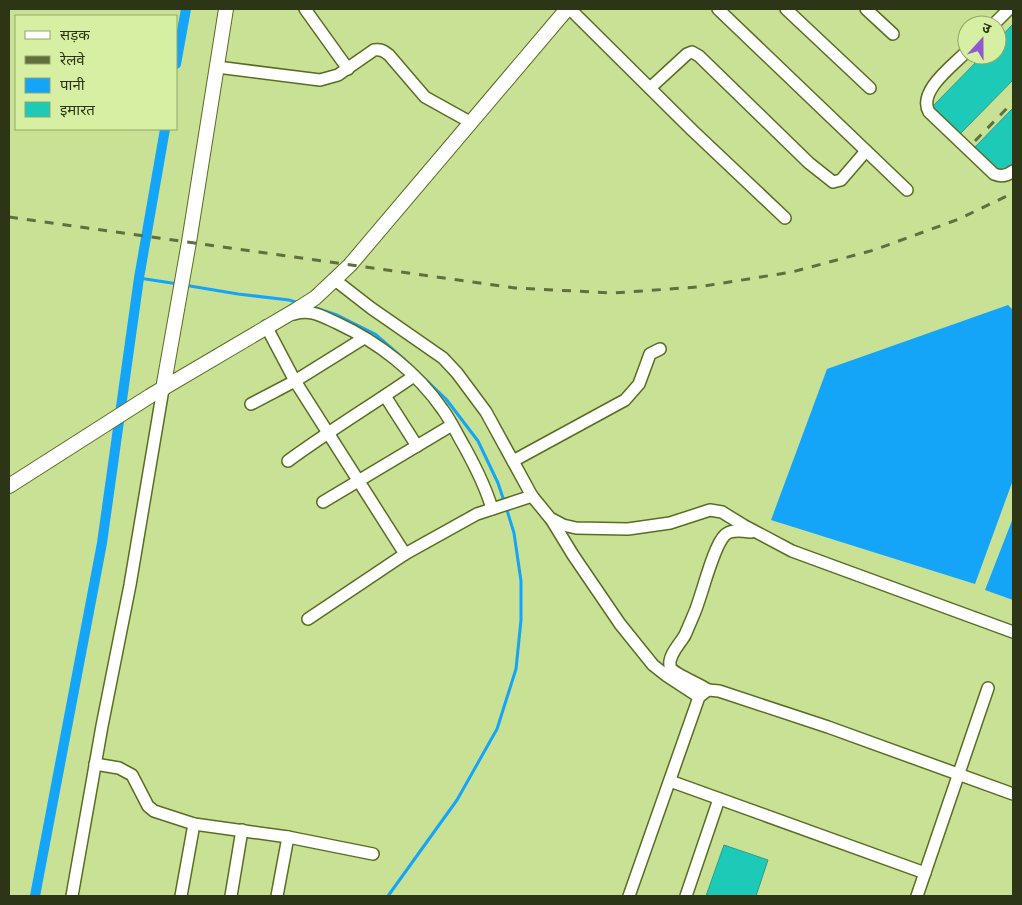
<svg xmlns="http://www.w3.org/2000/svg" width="1022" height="905" font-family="'DejaVu Sans','Noto Sans Devanagari',sans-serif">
<rect width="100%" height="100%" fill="#c9e195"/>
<!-- water -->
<g fill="#14a5f8">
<path d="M1008,305L1013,310V480L975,584L771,520L827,369Z"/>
<path d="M1013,518V600L985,590Z"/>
</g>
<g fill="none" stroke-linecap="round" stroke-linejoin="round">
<!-- stream -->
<g stroke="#14a5f8" stroke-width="3">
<path d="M139,278L178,284"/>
<path d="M184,285L238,294L289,300L299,303"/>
<path d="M310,306L337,315L375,334L405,360L446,399L478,441L498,483L504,501"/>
<path d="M388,896L457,800L497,729L516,669L521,620V581L514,533L506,507"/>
</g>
<!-- canal -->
<g stroke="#14a5f8" stroke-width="10">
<path d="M176,64L186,9"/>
<path d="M35,896L102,543L139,278L165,129"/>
</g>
</g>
<!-- building -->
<g fill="#1dcab7" stroke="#299d8f">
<path d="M1013,24V80L960,134L932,107L983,55H997V41Z"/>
<path d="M1013,108V164L1002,175L974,148Z"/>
<path d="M724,845L768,860L756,896H706Z"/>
</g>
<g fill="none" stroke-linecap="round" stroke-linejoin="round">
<defs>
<g id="minor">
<path d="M305,9L348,69"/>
<path d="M570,9L692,130L785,218"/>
<path d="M718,9L907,190"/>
<path d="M786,9L870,88"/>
<path d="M866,9L893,34"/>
<path d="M993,25L1009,9"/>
<path d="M967,51C954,65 917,91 929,112L994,174C1001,177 1007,176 1013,171"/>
<path d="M217,67L320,80L338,75L374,50C381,49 384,51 389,55L425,97L470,122"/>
<path d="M650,88L687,54L692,52L699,56L809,163L833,182L841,180L866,151"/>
<path d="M335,280L371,308L443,358L457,373L486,412L532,496L550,518L563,525L576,528L628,529L670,523L710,510L722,512L743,525L792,551L1013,632"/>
<path d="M294,314C312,309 321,316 337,323C378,342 417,372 443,410C451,421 457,434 464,446C475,466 486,487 492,509"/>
<path d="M266,326L295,381L405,554"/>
<path d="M385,396L417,446"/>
<path d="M251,404L295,381L364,338"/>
<path d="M288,461C329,431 372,405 414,376"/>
<path d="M513,461L625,400L639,384L650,354L660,349"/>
<path d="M323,502L452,425"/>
<path d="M551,519L573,555L620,624L653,665L667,676L699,697"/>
<path d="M308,619L405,554L477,514L532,496"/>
<path d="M708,690C700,684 671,673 670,666C668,655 680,644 685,635C688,628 691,621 694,614C702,596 713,546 725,535C731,529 742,531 751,532"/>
<path d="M95,764L119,768L132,775L148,806L154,811L194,824L288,837L373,854"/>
<path d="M670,781L925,873"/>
<path d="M72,896L102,726L130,585L163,389"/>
<path d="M181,896L194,824"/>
<path d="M231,896L242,830"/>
<path d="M277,896L288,837"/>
<path d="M629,896L699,697L708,690L719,691L828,727L1013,794"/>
<path d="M686,896L719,799"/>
<path d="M917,896L988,688"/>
</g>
<g id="major">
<path d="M163,389L189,242L226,9"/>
<path d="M9,486L150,396L296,310L315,298L350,265L567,9"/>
</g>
</defs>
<!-- minor casing -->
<use href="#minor" stroke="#596d23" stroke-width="14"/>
<!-- major casing -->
<use href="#major" stroke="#596d23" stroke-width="16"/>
<!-- minor -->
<use href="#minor" stroke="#fff" stroke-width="11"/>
<!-- major -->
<use href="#major" stroke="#fff" stroke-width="14"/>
<!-- rail -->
<g stroke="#606e40" stroke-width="3" stroke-dasharray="9 9" stroke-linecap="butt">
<path d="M975,141L1013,102"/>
<path d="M9,217L515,288L613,293L698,287L792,272L874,250L959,219L1013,193"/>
</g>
</g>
<!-- border -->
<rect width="1022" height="905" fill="none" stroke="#2c3516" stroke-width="20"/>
<!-- legend -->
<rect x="15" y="15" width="162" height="115" fill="#d6efa2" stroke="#92a56a"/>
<rect x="25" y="31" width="25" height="8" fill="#ffffff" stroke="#92a56a"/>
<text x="60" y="40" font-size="15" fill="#2c3516">सड़क</text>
<rect x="25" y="56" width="25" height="8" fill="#606e40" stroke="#92a56a"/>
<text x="60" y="65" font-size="15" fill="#2c3516">रेलवे</text>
<rect x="25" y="78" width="25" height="15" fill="#14a5f8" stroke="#92a56a"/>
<text x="60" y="90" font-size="15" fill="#2c3516">पानी</text>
<rect x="25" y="102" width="25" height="15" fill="#1dcab7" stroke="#92a56a"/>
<text x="60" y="115" font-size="15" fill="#2c3516">इमारत</text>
<!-- north arrow -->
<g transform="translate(982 40) rotate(21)"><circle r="24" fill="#d6efa2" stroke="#92a56a"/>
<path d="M0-4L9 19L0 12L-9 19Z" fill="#9159d1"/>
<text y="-8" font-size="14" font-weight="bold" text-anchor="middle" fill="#2c3516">उ</text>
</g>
</svg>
